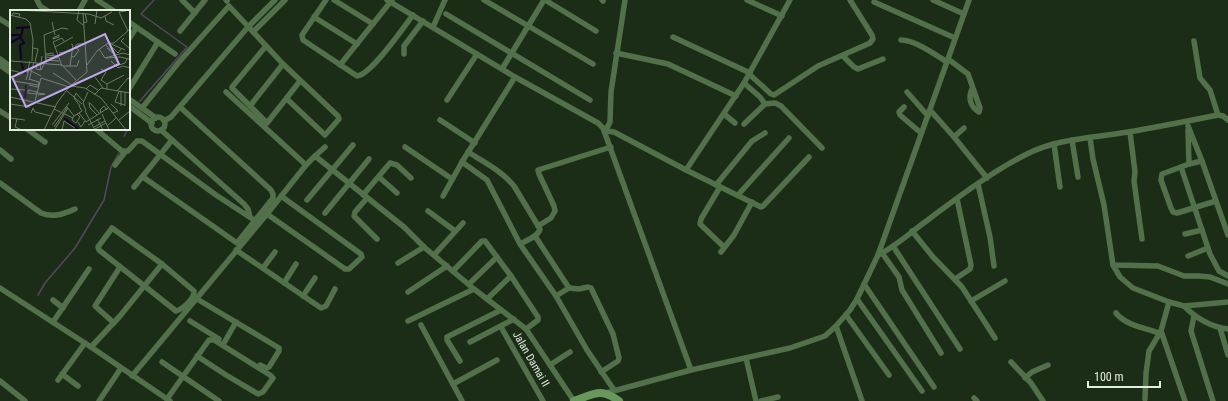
<svg xmlns="http://www.w3.org/2000/svg" width="1228" height="401" font-family="'Roboto Condensed',sans-serif">
<rect width="100%" height="100%" fill="#1c2d17"/>
<g fill="none" stroke-linecap="round" stroke-linejoin="round">
<!-- stream -->
<g stroke="#534761" stroke-width="1.5">
<path d="M140,101L187,47L141,14L154,0"/>
<path d="M129,126L131,114"/>
<path d="M124,136L128,129"/>
<path d="M38,295L45,283L75,248L104,200L111,167L119,153"/>
</g>
<!-- street -->
<g stroke="#52704a" stroke-width="5.5">
<path d="M37,0L40,6L48,11"/>
<path d="M97,0L114,11"/>
<path d="M182,0L195,13"/>
<path d="M226,0L227,1"/>
<path d="M326,0L302,35L303,40L357,76C371,75 403,28 413,15"/>
<path d="M334,0L373,24"/>
<path d="M387,0L515,77L598,123L603,128L691,370"/>
<path d="M484,0L593,64"/>
<path d="M545,0L596,31"/>
<path d="M602,0L603,1"/>
<path d="M747,0L782,16"/>
<path d="M933,0L964,14"/>
<path d="M874,2L955,38"/>
<path d="M79,11L85,0"/>
<path d="M446,14L590,100"/>
<path d="M314,17L357,44"/>
<path d="M0,19L11,26"/>
<path d="M129,22L175,54"/>
<path d="M433,27L445,0"/>
<path d="M180,31L205,0"/>
<path d="M253,32L285,0"/>
<path d="M673,37L750,73"/>
<path d="M129,39L136,28"/>
<path d="M901,40C915,40 936,55 947,62"/>
<path d="M1194,41L1200,78L1210,90L1218,115"/>
<path d="M266,46L232,87V88L267,123L300,81"/>
<path d="M616,53L668,64L736,96"/>
<path d="M404,54V46L423,21"/>
<path d="M843,56L854,67L858,69L883,59"/>
<path d="M0,59L11,67"/>
<path d="M948,59L968,74L980,108L979,112C970,107 968,97 972,89"/>
<path d="M0,65L11,73"/>
<path d="M340,65L392,0"/>
<path d="M502,69L544,0"/>
<path d="M749,74L771,94L774,95L818,66L870,43L873,39L872,35L850,0"/>
<path d="M744,83L760,97L765,104L744,124"/>
<path d="M129,89L158,42"/>
<path d="M226,92L306,165"/>
<path d="M907,92L928,116"/>
<path d="M129,99L156,118"/>
<path d="M447,100L477,54"/>
<path d="M765,104L775,103L781,106L822,148"/>
<path d="M129,106L152,123"/>
<path d="M250,106L283,64"/>
<path d="M904,107L899,112L900,115L921,133"/>
<path d="M142,108L179,62L229,6L283,64L338,116L339,119L325,135L287,99"/>
<path d="M930,110L954,137L987,178"/>
<path d="M0,111L11,118"/>
<path d="M724,114L735,123"/>
<circle cx="158" cy="124" r="7"/>
<path d="M440,120L475,143"/>
<path d="M164,121L171,117L248,27L275,0"/>
<path d="M1188,126L1202,161L1228,235"/>
<path d="M27,129L45,142"/>
<path d="M96,129L122,151H128L137,141H142L216,195L254,220"/>
<path d="M161,130L244,204L248,209L250,217"/>
<path d="M604,130L607,128L610,122L611,92L625,0"/>
<path d="M1188,130L1189,164"/>
<path d="M606,131L614,132L686,170L761,207L763,206L809,157"/>
<path d="M1130,132L1135,172L1134,181L1142,239"/>
<path d="M954,137L964,128"/>
<path d="M1090,138L1093,159L1104,205L1113,265L1158,266L1184,276H1199L1210,277L1228,284"/>
<path d="M1072,140L1078,177"/>
<path d="M1054,144L1060,187"/>
<path d="M405,147L452,179"/>
<path d="M0,150L11,159"/>
<path d="M468,152C484,162 502,171 514,186L540,229C538,237 527,240 520,244"/>
<path d="M315,156L325,147"/>
<path d="M1202,161L1189,164L1162,174L1161,180L1171,208L1173,212L1177,213L1216,201"/>
<path d="M462,162L487,180L520,244L556,296L587,350L614,390"/>
<path d="M115,165L125,152"/>
<path d="M1181,167L1210,254L1219,271L1228,276"/>
<path d="M686,170L744,83L790,0"/>
<path d="M143,177L237,243L273,198V194L271,190L180,107"/>
<path d="M379,177L397,193"/>
<path d="M0,183L41,213C53,218 64,214 75,209"/>
<path d="M978,184L990,237L994,266"/>
<path d="M716,185L752,141L765,133"/>
<path d="M134,187L172,140"/>
<path d="M720,187L701,219L700,224L724,247"/>
<path d="M363,195L390,163L397,165L411,178"/>
<path d="M738,195L789,138"/>
<path d="M443,196L462,162L515,77"/>
<path d="M367,198L355,212L354,216L377,239"/>
<path d="M307,200L353,145"/>
<path d="M428,211L455,231"/>
<path d="M325,213L369,159"/>
<path d="M267,214L345,269H349L362,257L361,254L281,196"/>
<path d="M538,226L551,218L555,211L554,206L539,174L538,170L611,147"/>
<path d="M112,228L162,264L194,291C195,298 183,309 176,311L99,250L98,247Z"/>
<path d="M912,231L933,257L962,287L995,338"/>
<path d="M1185,234L1202,230"/>
<path d="M535,236L569,288L579,289L588,287L591,288L613,334L619,358L618,361L601,372"/>
<path d="M893,246L960,349"/>
<path d="M236,250L321,308L326,306L335,289"/>
<path d="M721,252L734,235L752,202"/>
<path d="M882,253L899,277L902,290L941,353"/>
<path d="M434,255L463,223"/>
<path d="M878,255C895,247 910,233 925,222C957,198 990,173 1025,155C1057,138 1094,138 1128,132C1158,127 1188,121 1218,115L1223,116L1228,120"/>
<path d="M1188,256L1208,248"/>
<path d="M398,263L424,247"/>
<path d="M1113,265L1120,277L1133,288L1169,302L1184,306L1228,302"/>
<path d="M263,268L275,252"/>
<path d="M453,271L482,241H485L511,276L538,317V320L526,329"/>
<path d="M955,279L970,269L971,265L957,199"/>
<path d="M284,283L296,264"/>
<path d="M469,284L497,257"/>
<path d="M864,284L934,387"/>
<path d="M0,288L91,347L170,401"/>
<path d="M408,292L447,266"/>
<path d="M303,296L315,278"/>
<path d="M556,296L569,288"/>
<path d="M197,299L279,348V351L269,367L266,368L260,365"/>
<path d="M487,299L511,276"/>
<path d="M857,299L922,391"/>
<path d="M53,300L63,308"/>
<path d="M971,301L1005,281"/>
<path d="M1184,306C1196,318 1211,327 1228,329"/>
<path d="M1116,313C1125,325 1145,328 1159,333"/>
<path d="M846,315L889,375"/>
<path d="M1194,316L1191,331L1213,401"/>
<path d="M190,321L219,339"/>
<path d="M408,321L474,289"/>
<path d="M53,322L89,269"/>
<path d="M114,323L95,306L120,267"/>
<path d="M421,325L462,401"/>
<path d="M836,326L862,401"/>
<path d="M501,327L543,401"/>
<path d="M1220,328L1228,355"/>
<path d="M1161,331L1185,401"/>
<path d="M470,342L514,319"/>
<path d="M224,343L236,322"/>
<path d="M91,347L120,316L162,264"/>
<path d="M746,358L756,401"/>
<path d="M460,361L447,340V337L501,310"/>
<path d="M162,362L219,401"/>
<path d="M1011,362L1031,383L1043,401"/>
<path d="M550,365L570,352"/>
<path d="M62,374L78,386"/>
<path d="M132,376L267,214L306,165L315,156L404,227L424,247L474,289L526,329L574,401"/>
<path d="M1025,378L1032,372L1048,365"/>
<path d="M58,380L85,343"/>
<path d="M0,381L25,401"/>
<path d="M453,384L497,360"/>
<path d="M606,393L691,370L790,348L825,336L836,326L850,310L857,299L878,255L969,0"/>
<path d="M974,398L977,401"/>
<path d="M167,399L209,340H214L270,375L273,378L263,392L258,394L226,375L197,356"/>
<path d="M1145,399L1146,373L1149,351L1161,331L1169,302"/>
<path d="M99,401L121,368"/>
<path d="M761,401L778,397"/>
</g>
<!-- secondary -->
<path stroke="#68985c" stroke-width="8" d="M574,401C594,394 600,387 619,401"/>
</g>
<g text-anchor="middle" dominant-baseline="central" stroke-width="3" stroke-linejoin="round" paint-order="stroke">
<!-- street labels -->
<g font-size="11" fill="#e3eee0" stroke="#1c2d17">
<text transform="translate(531 359) rotate(60)">Jalan Damai II</text>
</g>
</g>
<!-- overview -->
<g transform="translate(10 10)">
<rect width="120" height="120" fill="#1c2d17"/>
<path fill="none" stroke="#15002b" stroke-width="2" d="M6,18L20,17M0,25H9L14,33L10,35L11,50M0,33L11,27L13,18M11,52L15,64M15,88L16,75M54,108L69,120"/>
<path fill="none" stroke="#6c7a67" stroke-width="1" d="M8,0L79,4L91,8L102,2M69,0L67,10L73,15M116,1L109,2L118,21M0,5L16,9L20,13L23,30L22,51M2,6L3,3L10,4L9,7M95,6L96,11L104,15M42,12L45,25M73,13L77,12L75,4M85,14L87,0M49,25V27L43,29V28ZM114,28L111,31L120,39M99,33L115,40M96,35L105,45L97,38M101,36L108,43L111,39M45,37L43,32L52,28L54,31M23,38L28,39L25,52M89,39L95,48L113,43L120,45M0,41V71M49,43L61,41M36,44L43,43V49M36,45L48,46M61,46L64,47L69,40L65,37L67,34H75M48,48L36,47V50L49,51M96,48L110,47L119,49M1,51L52,55L67,71M101,51L108,58L113,56L120,58M27,53L26,59L31,60L34,54M36,54L34,25L52,18L58,19M77,55L87,41L98,33H104L120,19M52,56L45,37L63,27M53,56H67L69,50M60,56L63,35L61,34M106,56L115,53L117,49M91,59L96,62L91,70L97,74M0,60L12,63M30,60L32,46M17,63L20,51M43,63L62,75M85,67L93,78M16,70L19,60L31,66M19,70L24,52M3,71L29,75M19,75L28,77L29,72L19,69M62,76L75,78L91,88L116,120M0,79L15,80M76,79L80,75L88,80M97,79V74L114,65M18,80L27,82L26,84L18,83ZM57,81L72,94M107,81L118,68L120,69M109,81L105,92L115,95M27,83L35,84L28,85M84,85L91,78L120,83M0,87L46,97M25,91L31,68L59,77M79,92L80,98L87,105M80,93L90,104M0,94L20,97M101,94L108,101L103,103M70,96L64,88L66,83L74,92M111,96V81M115,96V82M44,99L63,108M75,101L85,120M76,101L73,93L78,82M21,103L23,98L25,102L41,106M69,103L76,112L98,98M91,103L90,100L94,96L97,100M53,104L57,97L64,106M67,104L70,107L66,113L62,110L64,106L72,101L69,96M92,104L99,120M0,108L15,110M7,109L5,117L10,119M87,109L93,120M109,110L120,101M68,112L71,117L75,111M42,115L59,93M78,115L91,108M97,116L106,108M44,117L53,104M84,117L95,111M45,119L58,98M85,119L96,113M34,120L47,93L59,77L77,62L73,3M52,120L54,111L65,118"/>
<path fill="#c5a7f1" fill-opacity="0.15" stroke="#c5a7f1" stroke-width="2" d="M95,24L109,54L16,97L2,67Z"/>
<rect width="120" height="120" fill="none" stroke="#e3eee0" stroke-width="2"/>
</g>
<!-- scale -->
<path d="M1088 381v6h72v-6" fill="none" stroke="#e3eee0" stroke-width="2"/>
<text x="1094" y="381" font-size="12" fill="#e3eee0" stroke="#1c2d17" stroke-width="3" paint-order="stroke">100 m</text>
</svg>
